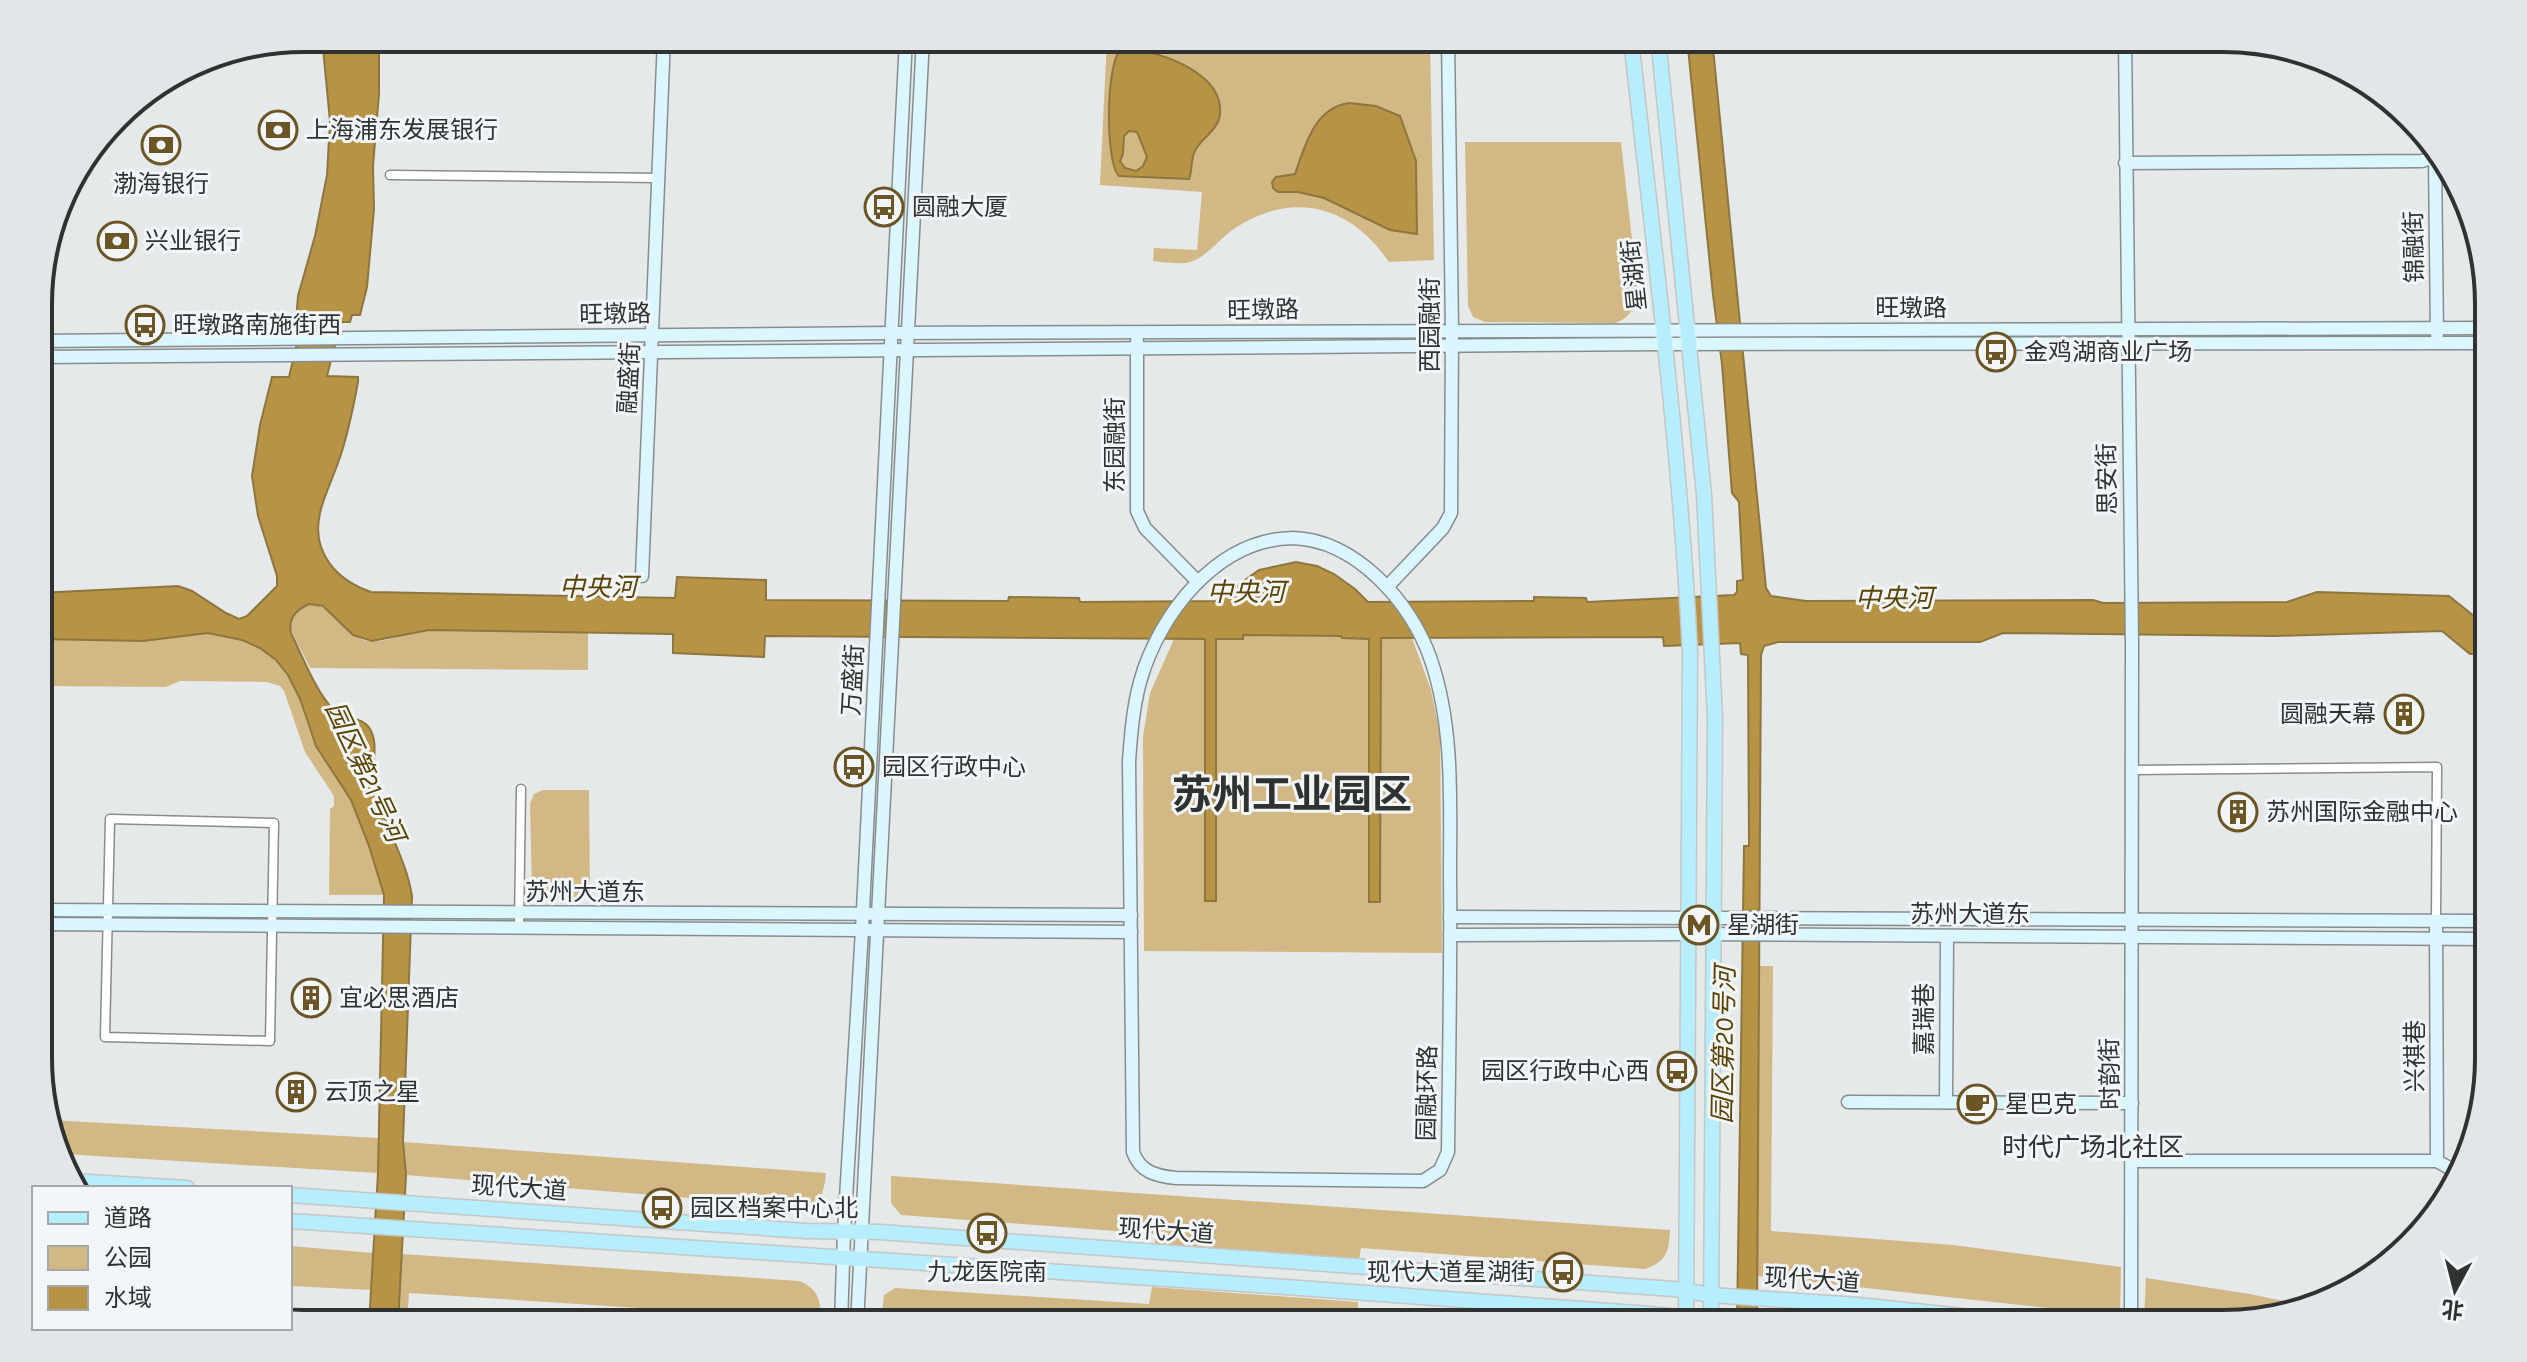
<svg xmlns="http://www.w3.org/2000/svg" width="2527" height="1362" font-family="Karla,'Noto Sans SC',sans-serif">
<rect width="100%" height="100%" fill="#e5e9ea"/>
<!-- green -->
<g fill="#d2b884">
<path d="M1107,38H1430L1434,260L1389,262C1351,206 1294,190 1235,228C1220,238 1207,257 1190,262C1180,265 1165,262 1153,261L1154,248L1197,250L1202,192L1100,185Z"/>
<path d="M1465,142H1621L1637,284C1638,302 1633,317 1615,323L1485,322L1473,317L1468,306Z"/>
<path d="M309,604C333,603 343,636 367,641C385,644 410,631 429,630L588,633V670L310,668L289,626L294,613Z"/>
<path d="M208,633C231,636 257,642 275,659C300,682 302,717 316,746C326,765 340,779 350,797C365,828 375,862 384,895H329L330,809L334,806V796L305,752L284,691L280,686L267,682L180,681L166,687L39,686V639L143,641Z"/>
<path d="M1243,635L1412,638L1431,690L1440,735L1442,953L1144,951L1143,737L1150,693L1174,639H1242Z"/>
<path d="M543,790H589L590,898H541L532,892L530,804L534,794Z"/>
<path d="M1759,966H1773L1771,1231L1953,1245L2121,1267L2120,1316L1757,1276Z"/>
<path d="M50,1120L379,1138L378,1173L63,1154Z"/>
<path d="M403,1142L826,1173C824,1192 821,1207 800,1207L406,1175Z"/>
<path d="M891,1176L1670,1230C1669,1252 1666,1262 1645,1269L1361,1248L1359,1260L1155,1245V1234L901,1215L891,1203Z"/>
<path d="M290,1246L373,1253L371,1290L290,1286Z"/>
<path d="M402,1254L799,1281C820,1289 821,1303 821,1324H699L700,1312L409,1293L407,1324H398Z"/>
<path d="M2146,1278L2250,1294L2298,1304L2240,1323H2179L2144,1318Z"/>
<path d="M1152,1287L1358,1302L1357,1319L1423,1324H881L884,1295L895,1288L1149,1304Z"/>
</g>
<!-- water -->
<g fill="#b69345" stroke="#8e763f" stroke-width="2" fill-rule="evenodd">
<path d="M322,38H379V94L373,166L374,209L367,287L360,315H352L350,322H341L327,376L358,377V382C353,409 348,435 339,460C333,478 324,495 320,513C311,552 336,580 371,592L675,598L677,577L766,580V600L1008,601L1009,597L1079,598L1080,602L1216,601L1259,570L1296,562L1317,566L1334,574L1355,589L1368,602L1534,601V597L1586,598L1587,602L1734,595L1737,592V581L1743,580L1739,502L1732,493L1722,364L1713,295L1687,38H1712L1766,588L1771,596L1806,601L2093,600L2103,603L2287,602L2317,592L2449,596L2479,620H2488V654H2470L2442,631L2275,636L2003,633L1980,642H1778L1764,646L1761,655L1757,1324H1737L1744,846H1749L1748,655L1741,654L1740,643L1664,646L1663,637L1381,638L1380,902H1369V639L1342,638L1341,636L1243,635V639H1216V901H1205V639L765,636L764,657L673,653V634L429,630L372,641L353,635L323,606L309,604C296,610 288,618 291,633C302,655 316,692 333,709C344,719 362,716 370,729C380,746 370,767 374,784C382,823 406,857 412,896L403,1142L406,1175L398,1324H369L378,1173L384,895L369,846L351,800L316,746L300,699L288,675L276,660L260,648L242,640L208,633L143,641L39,639V593L178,586L192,591L226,613L239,619L247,616L277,586V576L258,516L252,476L260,425L272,377H289L302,322H296L298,296L315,236L327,175L330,121Z"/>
<path d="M1133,50C1164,52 1224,75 1220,114C1219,129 1203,137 1196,149C1190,158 1193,170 1189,179L1119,176C1105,163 1106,64 1120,51ZM1129,131L1137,132L1147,157L1143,166L1136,171L1125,168L1120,161L1123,154L1124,136Z"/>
<path d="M1349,103L1376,106L1400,116L1416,161L1417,234L1390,230L1324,198L1298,192H1278L1273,188L1272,182L1276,177L1295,174C1305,146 1314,108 1349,103Z"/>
</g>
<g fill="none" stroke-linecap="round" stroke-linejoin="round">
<defs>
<g id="street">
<path d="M390,175L660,178"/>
<path d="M2132,770L2437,767L2436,921"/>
<path d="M110,819L274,823L270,1041L105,1037Z"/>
<path d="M519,928L521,789"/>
<path d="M290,1315L334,1324"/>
</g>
<g id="secondary">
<path d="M2125,38L2132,644L2131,1323"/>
<path d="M2435,158L2437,335"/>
<path d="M2125,163L2422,161L2442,154"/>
<path d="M39,341L891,333L2487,328"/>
<path d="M1137,341V511L1145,528L1198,582"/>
<path d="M39,357L1664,344L2487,343"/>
<path d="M1293,538C1356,540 1412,603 1431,660C1454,728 1450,801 1450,872C1451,965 1449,1059 1448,1152L1440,1170L1423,1181L1176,1178C1156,1176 1140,1172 1133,1152L1129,761C1131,734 1133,708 1140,682C1159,614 1217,539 1293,538Z"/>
<path d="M642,576L664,38"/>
<path d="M1387,587L1443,528L1451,513L1452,330L1448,38"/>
<path d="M40,910L1131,915"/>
<path d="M1450,917L2489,921"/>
<path d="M2436,921L2437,1161L2462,1175"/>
<path d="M40,924L1131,932"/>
<path d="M1450,935L1688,934L2489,939"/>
<path d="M1848,1102L2132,1103"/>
<path d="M1946,1102L1947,936"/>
<path d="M2133,1161H2437"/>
<path d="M841,1324L844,1232L862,930L906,38"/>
<path d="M857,1324L923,38"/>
</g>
<g id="primary">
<path d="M1631,38C1653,242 1680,447 1690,652L1686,1324"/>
<path d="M1658,38L1704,494L1715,718L1711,1324"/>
<path d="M73,1181L187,1188"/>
<path d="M290,1195L806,1231L880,1232L1674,1289L1711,1295L1858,1305L2038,1324"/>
<path d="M290,1221L1286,1287L1650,1314L1746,1324"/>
</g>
</defs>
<!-- street casing -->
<use href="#street" stroke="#888c8d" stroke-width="11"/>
<!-- secondary casing -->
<use href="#secondary" stroke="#888c8d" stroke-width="15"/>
<!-- primary casing -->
<use href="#primary" stroke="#c5c6c6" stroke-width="17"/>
<!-- street -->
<use href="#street" stroke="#fff" stroke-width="8"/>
<!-- secondary -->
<use href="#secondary" stroke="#daf6fe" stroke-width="12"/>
<!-- primary -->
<use href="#primary" stroke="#b6eefd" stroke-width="14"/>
</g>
<!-- icons -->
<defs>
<symbol id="bank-ring" viewBox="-11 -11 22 22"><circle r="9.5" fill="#f2f6f8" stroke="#6b5524" stroke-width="1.5"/><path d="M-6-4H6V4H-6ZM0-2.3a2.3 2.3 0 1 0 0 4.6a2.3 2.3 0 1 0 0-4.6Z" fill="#6b5524"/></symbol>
<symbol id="bus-ring" viewBox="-11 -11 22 22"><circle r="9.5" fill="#f2f6f8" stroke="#6b5524" stroke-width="1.5"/><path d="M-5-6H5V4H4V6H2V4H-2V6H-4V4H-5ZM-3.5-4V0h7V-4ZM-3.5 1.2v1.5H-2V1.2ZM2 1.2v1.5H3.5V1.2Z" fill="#6b5524"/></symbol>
<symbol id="building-ring" viewBox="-11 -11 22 22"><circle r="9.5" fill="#f2f6f8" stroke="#6b5524" stroke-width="1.5"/><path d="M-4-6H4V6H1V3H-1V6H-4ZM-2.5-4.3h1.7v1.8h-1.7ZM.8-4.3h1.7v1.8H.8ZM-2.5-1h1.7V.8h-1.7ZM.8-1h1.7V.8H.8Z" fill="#6b5524"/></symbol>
<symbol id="metro-ring" viewBox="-11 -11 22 22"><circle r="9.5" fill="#f2f6f8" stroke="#6b5524" stroke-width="1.5"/><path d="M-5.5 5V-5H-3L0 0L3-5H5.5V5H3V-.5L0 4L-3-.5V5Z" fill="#6b5524"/></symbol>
<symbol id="cafe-ring" viewBox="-11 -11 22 22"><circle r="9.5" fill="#f2f6f8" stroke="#6b5524" stroke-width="1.5"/><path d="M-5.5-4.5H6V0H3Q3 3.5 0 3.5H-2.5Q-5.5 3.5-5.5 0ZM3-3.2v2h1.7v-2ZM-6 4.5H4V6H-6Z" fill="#6b5524"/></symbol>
</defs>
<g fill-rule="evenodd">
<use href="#bank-ring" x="256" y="108" width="44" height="44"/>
<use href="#bank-ring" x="139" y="123" width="44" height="44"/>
<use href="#bus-ring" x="862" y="185" width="44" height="44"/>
<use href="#bank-ring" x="95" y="219" width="44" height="44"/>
<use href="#bus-ring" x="123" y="303" width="44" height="44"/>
<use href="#bus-ring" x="1974" y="330" width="44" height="44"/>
<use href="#building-ring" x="2382" y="692" width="44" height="44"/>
<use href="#bus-ring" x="832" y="745" width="44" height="44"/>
<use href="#building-ring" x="2216" y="790" width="44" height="44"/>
<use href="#metro-ring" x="1677" y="903" width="44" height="44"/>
<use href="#building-ring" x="289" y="976" width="44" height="44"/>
<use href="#bus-ring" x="1655" y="1049" width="44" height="44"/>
<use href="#building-ring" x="274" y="1070" width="44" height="44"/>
<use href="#cafe-ring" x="1955" y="1082" width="44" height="44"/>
<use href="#bus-ring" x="640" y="1186" width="44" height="44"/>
<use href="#bus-ring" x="965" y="1211" width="44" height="44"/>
<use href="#bus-ring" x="1541" y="1250" width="44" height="44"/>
</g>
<g text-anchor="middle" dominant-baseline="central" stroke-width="6" stroke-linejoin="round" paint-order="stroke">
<!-- poi labels -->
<g font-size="24" fill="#303232" stroke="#f2f6f8" text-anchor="start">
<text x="306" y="130">上海浦东发展银行</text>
<text x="161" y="184" text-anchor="middle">渤海银行</text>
<text x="912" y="207">圆融大厦</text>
<text x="145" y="241">兴业银行</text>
<text x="173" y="325">旺墩路南施街西</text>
<text x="2024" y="352">金鸡湖商业广场</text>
<text x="2376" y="714" text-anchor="end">圆融天幕</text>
<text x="882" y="767">园区行政中心</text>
<text x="2266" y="812">苏州国际金融中心</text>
<text x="1727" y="925">星湖街</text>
<text x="339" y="998">宜必思酒店</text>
<text x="1649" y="1071" text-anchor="end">园区行政中心西</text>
<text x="324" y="1092">云顶之星</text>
<text x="2005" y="1104">星巴克</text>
<text x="690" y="1208">园区档案中心北</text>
<text x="987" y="1272" text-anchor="middle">九龙医院南</text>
<text x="1535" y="1272" text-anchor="end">现代大道星湖街</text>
</g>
<!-- street labels -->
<g font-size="24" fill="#303232" stroke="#f2f6f8">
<text transform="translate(2414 247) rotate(-91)">锦融街</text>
<text transform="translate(1634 275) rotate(-96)">星湖街</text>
<text x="1911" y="308">旺墩路</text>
<text transform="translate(1263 310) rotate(-1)">旺墩路</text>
<text transform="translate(615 314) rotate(-1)">旺墩路</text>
<text transform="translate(1430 325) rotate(-90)">西园融街</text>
<text transform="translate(629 378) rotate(-87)">融盛街</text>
<text transform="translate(1115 445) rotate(-90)">东园融街</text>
<text transform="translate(2107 479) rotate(-91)">思安街</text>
<text transform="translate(853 680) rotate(-87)">万盛街</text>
<text x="585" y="892">苏州大道东</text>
<text x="1970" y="914">苏州大道东</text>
<text transform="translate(1924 1019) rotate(-90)">嘉瑞巷</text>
<text transform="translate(2415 1056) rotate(-90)">兴祺巷</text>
<text transform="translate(2110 1074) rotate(-91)">时韵街</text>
<text transform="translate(1427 1093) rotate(-89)">园融环路</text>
<text transform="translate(519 1188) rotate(4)">现代大道</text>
<text transform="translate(1166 1231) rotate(4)">现代大道</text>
<text transform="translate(1812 1280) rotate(4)">现代大道</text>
</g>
<!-- water labels -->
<g font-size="26" font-style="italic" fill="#5a4200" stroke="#f2f6f8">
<text x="598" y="587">中央河</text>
<text x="1246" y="592">中央河</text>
<text x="1894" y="598">中央河</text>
<text transform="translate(365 772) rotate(65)">园区第21号河</text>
<text transform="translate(1724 1045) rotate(-89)">园区第20号河</text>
</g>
<!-- neighbourhood labels -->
<g font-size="26" fill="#303232" stroke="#f2f6f8">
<text x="2093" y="1147">时代广场北社区</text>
</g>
<!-- town labels -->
<g font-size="40" font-weight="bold" fill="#303232" stroke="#f2f6f8">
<text x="1292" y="794">苏州工业园区</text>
</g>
</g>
<!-- crop -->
<path d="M0 0H2527V1362H0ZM304 52H2223A252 252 0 0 1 2475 304V1058A252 252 0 0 1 2223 1310H304A252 252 0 0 1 52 1058V304A252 252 0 0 1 304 52Z" fill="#e2e6e8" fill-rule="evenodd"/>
<path fill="none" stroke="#303232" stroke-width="4" d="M304 52H2223A252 252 0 0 1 2475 304V1058A252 252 0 0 1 2223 1310H304A252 252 0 0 1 52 1058V304A252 252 0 0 1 304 52Z"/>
<!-- legend -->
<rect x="32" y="1186" width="260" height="144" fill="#f2f6f8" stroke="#a4a8a9" stroke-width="2"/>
<rect x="48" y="1212" width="40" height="12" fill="#b6eefd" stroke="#a4a8a9" stroke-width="2"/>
<text x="104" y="1226" font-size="24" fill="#303232">道路</text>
<rect x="48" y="1246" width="40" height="24" fill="#d2b884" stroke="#a4a8a9" stroke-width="2"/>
<text x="104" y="1266" font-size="24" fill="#303232">公园</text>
<rect x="48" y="1286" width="40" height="24" fill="#b69345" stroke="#a4a8a9" stroke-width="2"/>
<text x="104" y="1306" font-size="24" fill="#303232">水域</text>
<!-- north arrow -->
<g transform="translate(2455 1290) rotate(187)" stroke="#f2f6f8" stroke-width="6" paint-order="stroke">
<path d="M0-6L14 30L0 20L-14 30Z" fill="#303232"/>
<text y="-12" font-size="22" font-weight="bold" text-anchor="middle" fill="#303232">北</text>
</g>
</svg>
